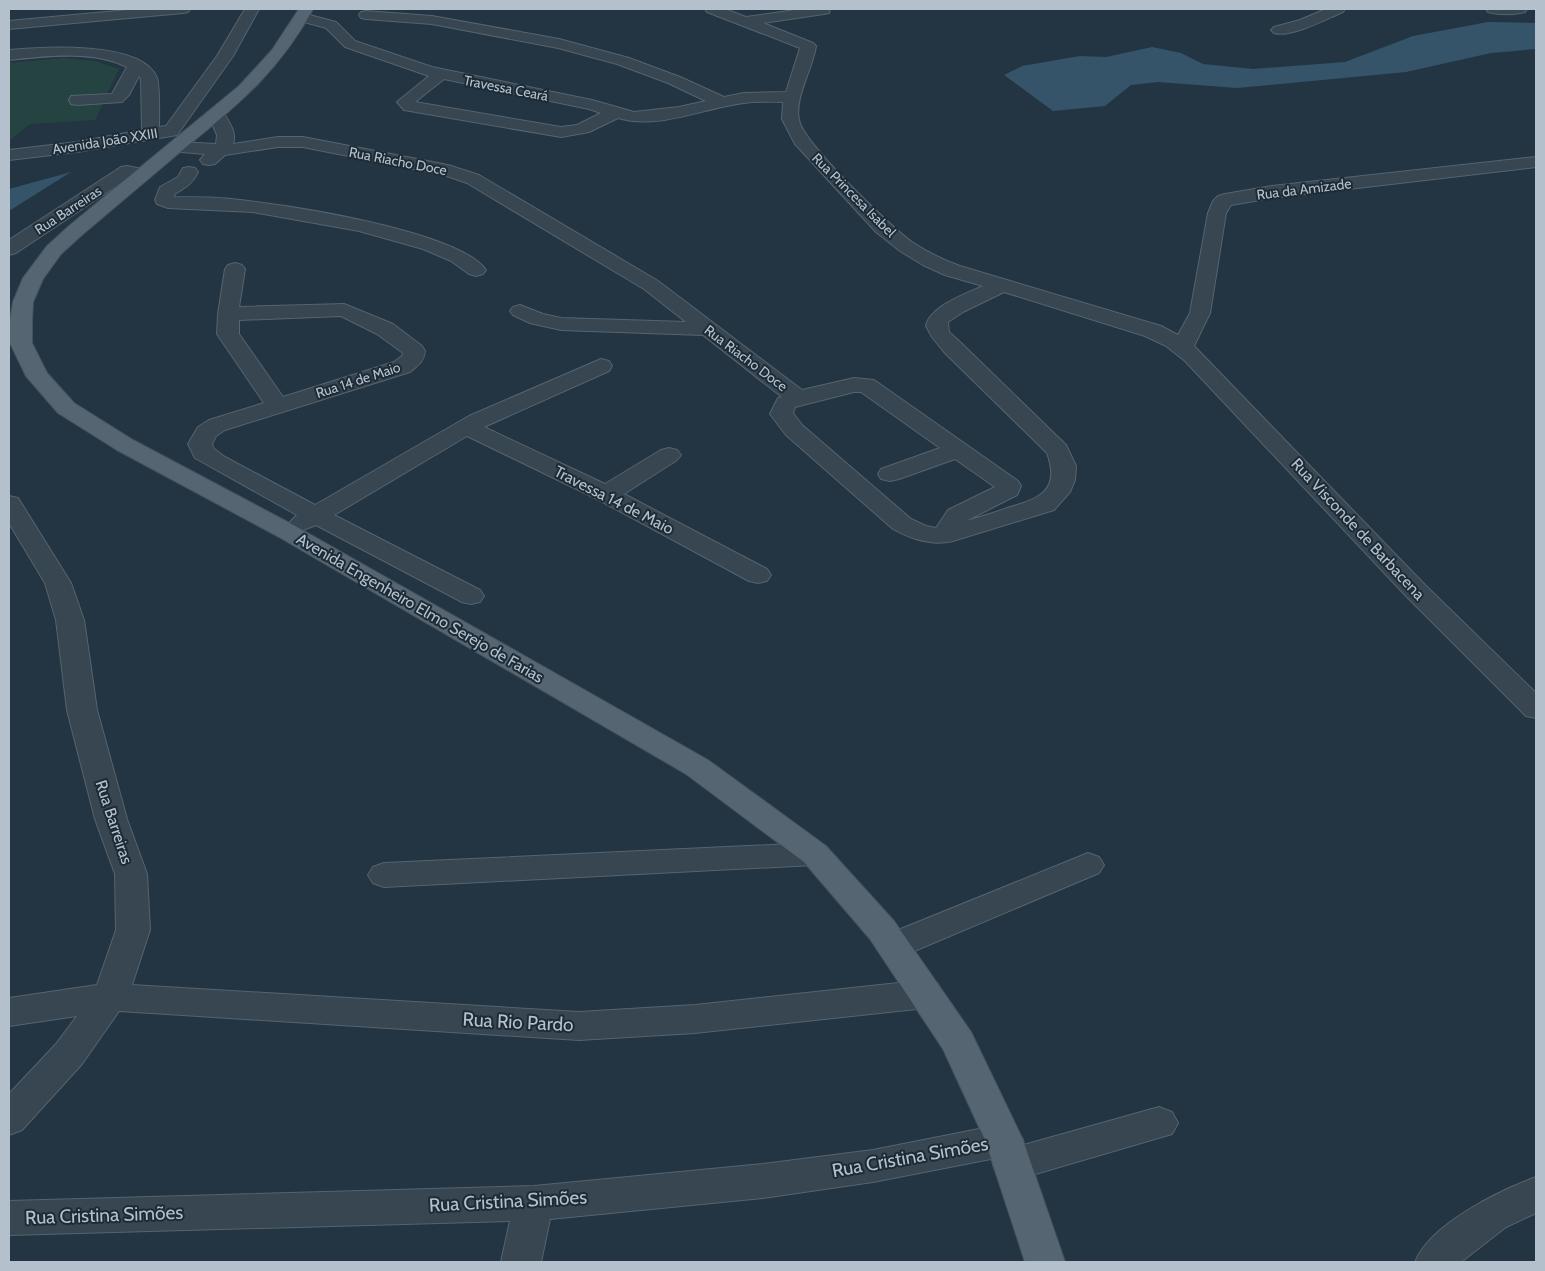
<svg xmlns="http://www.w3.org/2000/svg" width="1545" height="1271" font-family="Cabin,sans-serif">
<rect width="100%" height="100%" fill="#233542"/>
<!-- green -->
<path fill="#254341" d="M64,58L95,61L119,69L95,120L30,124L9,141V63Z"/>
<!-- water -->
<g fill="#35546a">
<path d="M1488,22L1536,23V49L1491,53L1406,72L1237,88L1158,82L1131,85L1105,106L1053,111L1004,75L1022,66L1080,56L1106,57L1152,47L1181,53L1203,64L1253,69L1345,62L1413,36Z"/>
<path d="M71,172L9,211V189Z"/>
</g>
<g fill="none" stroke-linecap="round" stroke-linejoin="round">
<defs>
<g id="minor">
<path d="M138,9H190L188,12L183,13L9,29V21Z"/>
<path d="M245,9H259L233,56L177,135L77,152L9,160V150L77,142L142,130L141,79L139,76L129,95L122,102L77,105L71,104L69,100L71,96L112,94L127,67C93,50 46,56 9,60V50C41,47 143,40 157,78C160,87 159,116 159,127L166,126L217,56Z"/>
<path d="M705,9H725L746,17L802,9H830L829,13L824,14L763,23L813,43L816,46C813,68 794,98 799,120C803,143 890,226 912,242C927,252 943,260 960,266L1161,326L1178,335L1190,313L1208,213L1213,201L1218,196L1225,194L1272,186L1536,157V167L1272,198L1231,205L1226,213L1210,313L1194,346L1425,585L1536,693V718L1526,716L1407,597L1185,361L1166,346L1145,336L1004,292L963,312L948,322L949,332L960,342L1066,445L1076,466L1075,480L1070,492L1054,510L953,541C933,546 911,539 893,529L786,435L770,414L778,398L782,397L703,335L561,330L530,323L513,315L510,311L513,307L520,305L543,314L561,318L686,322L644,289L467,183L444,175L303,147H278L225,155L215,164L209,165L203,164L200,160L205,154L170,151L167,147L170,143L176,142L216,144L217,135L209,116L211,112H223C229,122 237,132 233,144L278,137H303L448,165L479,175L658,281L802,390L854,378L874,380L1018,481L1021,486L1017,495L966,521C980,517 994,513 1007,508C1039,499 1061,491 1047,453L944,352L932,337L926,326C929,307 967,293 983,286L945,275L923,265L900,251L876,232L795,144L782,119L783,102C770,102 757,101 744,103C703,108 659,130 618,118L589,132L561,137L410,111L404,110L397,102L429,76L345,47L326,28L297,20L295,17L297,14L302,13L336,22L355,41L432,67L592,100L634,112L679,107L706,101L668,83L617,64L558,48L432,24L366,19L361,18L359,15L361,12L366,11L432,16L559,39L629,58L680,77L724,97L744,93L786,92L800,48L707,12ZM444,79L589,109L601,113L577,125L561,127L415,102ZM854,392H861L940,448L881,469L878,474L881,479L890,481L899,479L955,459L995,487L948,510L936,528L926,526L911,519L802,425L793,413L795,407Z"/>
<path d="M1326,9H1345L1343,12C1326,19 1291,38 1274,33L1271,30L1274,27L1300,20Z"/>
<path d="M1486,9H1527L1525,12C1514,15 1499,15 1488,12Z"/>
<path d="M127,166L148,170L151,174L148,178L142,179L130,177L16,253L9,255V240L121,167Z"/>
<path d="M189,167L195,168L198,172C192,184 186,187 175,194L174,197C193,197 212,197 231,199C282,204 458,230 486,270L483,274L476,276L469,274L451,261L423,249L359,231L253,212L168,208L157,204L155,200L160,187L178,177L183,168Z"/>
<path d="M235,263L242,265L245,269L239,307L344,304L393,324L422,346L425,351C424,362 418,365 410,372L225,430L216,436L212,444L214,449L225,457L315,505L469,416L601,359L609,361L612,366L609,371L484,427L605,484L661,450L669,448L677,450L681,455L677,460L624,494L767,569L771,575L767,581L758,583L749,581L597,499L467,436L334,515L480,590L484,596L480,602L471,604L462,602L316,525L303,530L294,527L290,522L297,515L195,458L188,444L198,427L209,420L264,403L217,334L218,314L225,269L228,265ZM341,316L377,334L403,353L402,356L394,362L283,397L239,334V320Z"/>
<path d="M9,496L18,498L71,583L84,620L97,710L127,819L147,874L150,930L132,985L579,1012L695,1005L926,980L938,984L943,994L938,1004L926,1008L695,1033L579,1040L119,1011L82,1064L22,1130L9,1135V1094L56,1044L77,1016L9,1026V998L97,985L116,930L115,874L95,819L67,710L56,620L45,583L9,523Z"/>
<path d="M815,843L826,846L831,854L826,862L815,865L384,887L373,883L368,875L373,867L384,863Z"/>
<path d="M1088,853L1099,857L1104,865L1099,873L905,955L893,959L881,955L876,946L881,937Z"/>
<path d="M1159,1107L1172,1112L1178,1123L1172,1134L1012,1181L998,1177L993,1165L996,1158L873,1182L763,1198L550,1219L541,1262H501L510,1221L9,1235V1201L534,1186L763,1164L873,1150L1004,1124L1017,1129L1023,1140L1020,1146Z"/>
<path d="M1536,1177V1213L1506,1227L1461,1262H1415C1430,1224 1499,1191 1536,1177Z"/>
</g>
<path id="major" d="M299,9H313C275,78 232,109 173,158C143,183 113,209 83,234L61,254L43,279L33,302L32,321V343L47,373L74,403L133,440L297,527L708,760L826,846L894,921L971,1032L1023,1140L1065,1262H1025L985,1140L943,1049L870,939L804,862L686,774L279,537L117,450L58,413L26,376L10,343V321L13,302L23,278L47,246L69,226L239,86L272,50Z"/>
</defs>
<!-- minor casing -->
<use href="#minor" stroke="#55646f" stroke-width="2"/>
<!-- major casing -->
<use href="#major" stroke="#44525d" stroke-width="2"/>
<!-- minor -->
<use href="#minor" fill="#374651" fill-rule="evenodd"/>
<!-- major -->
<use href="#major" fill="#556571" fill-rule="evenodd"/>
</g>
<g text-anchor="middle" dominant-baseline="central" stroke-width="4" stroke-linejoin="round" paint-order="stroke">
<!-- far-street labels -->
<g font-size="14" fill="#b4c1cc" stroke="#1c2b36">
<text transform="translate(506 88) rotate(11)">Travessa Ceará</text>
<text transform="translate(105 141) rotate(-9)">Avenida João XXIII</text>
<text transform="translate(398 161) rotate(11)">Rua Riacho Doce</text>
<text transform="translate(1304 189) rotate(-7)">Rua da Amizade</text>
<text transform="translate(854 195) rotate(45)">Rua Princesa Isabel</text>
<text transform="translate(68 210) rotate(-33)">Rua Barreiras</text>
<text transform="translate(746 358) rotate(37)">Rua Riacho Doce</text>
<text transform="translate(358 380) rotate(-18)">Rua 14 de Maio</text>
</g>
<!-- street labels -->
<g font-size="16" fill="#b4c1cc" stroke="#1c2b36">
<text transform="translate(614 500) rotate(27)">Travessa 14 de Maio</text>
<text transform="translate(1358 529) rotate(47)">Rua Visconde de Barbacena</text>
<text transform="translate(420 608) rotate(30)">Avenida Engenheiro Elmo Serejo de Farias</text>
<text transform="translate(114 822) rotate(72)">Rua Barreiras</text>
</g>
<!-- near-street labels -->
<g font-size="19" fill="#b4c1cc" stroke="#1c2b36">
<text transform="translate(518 1022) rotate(3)">Rua Rio Pardo</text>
<text transform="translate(910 1157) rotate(-10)">Rua Cristina Simões</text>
<text transform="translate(508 1201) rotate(-3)">Rua Cristina Simões</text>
<text transform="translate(104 1215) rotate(-2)">Rua Cristina Simões</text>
</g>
</g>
<!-- border -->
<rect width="1545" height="1271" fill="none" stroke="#b4c1cc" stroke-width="20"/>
</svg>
